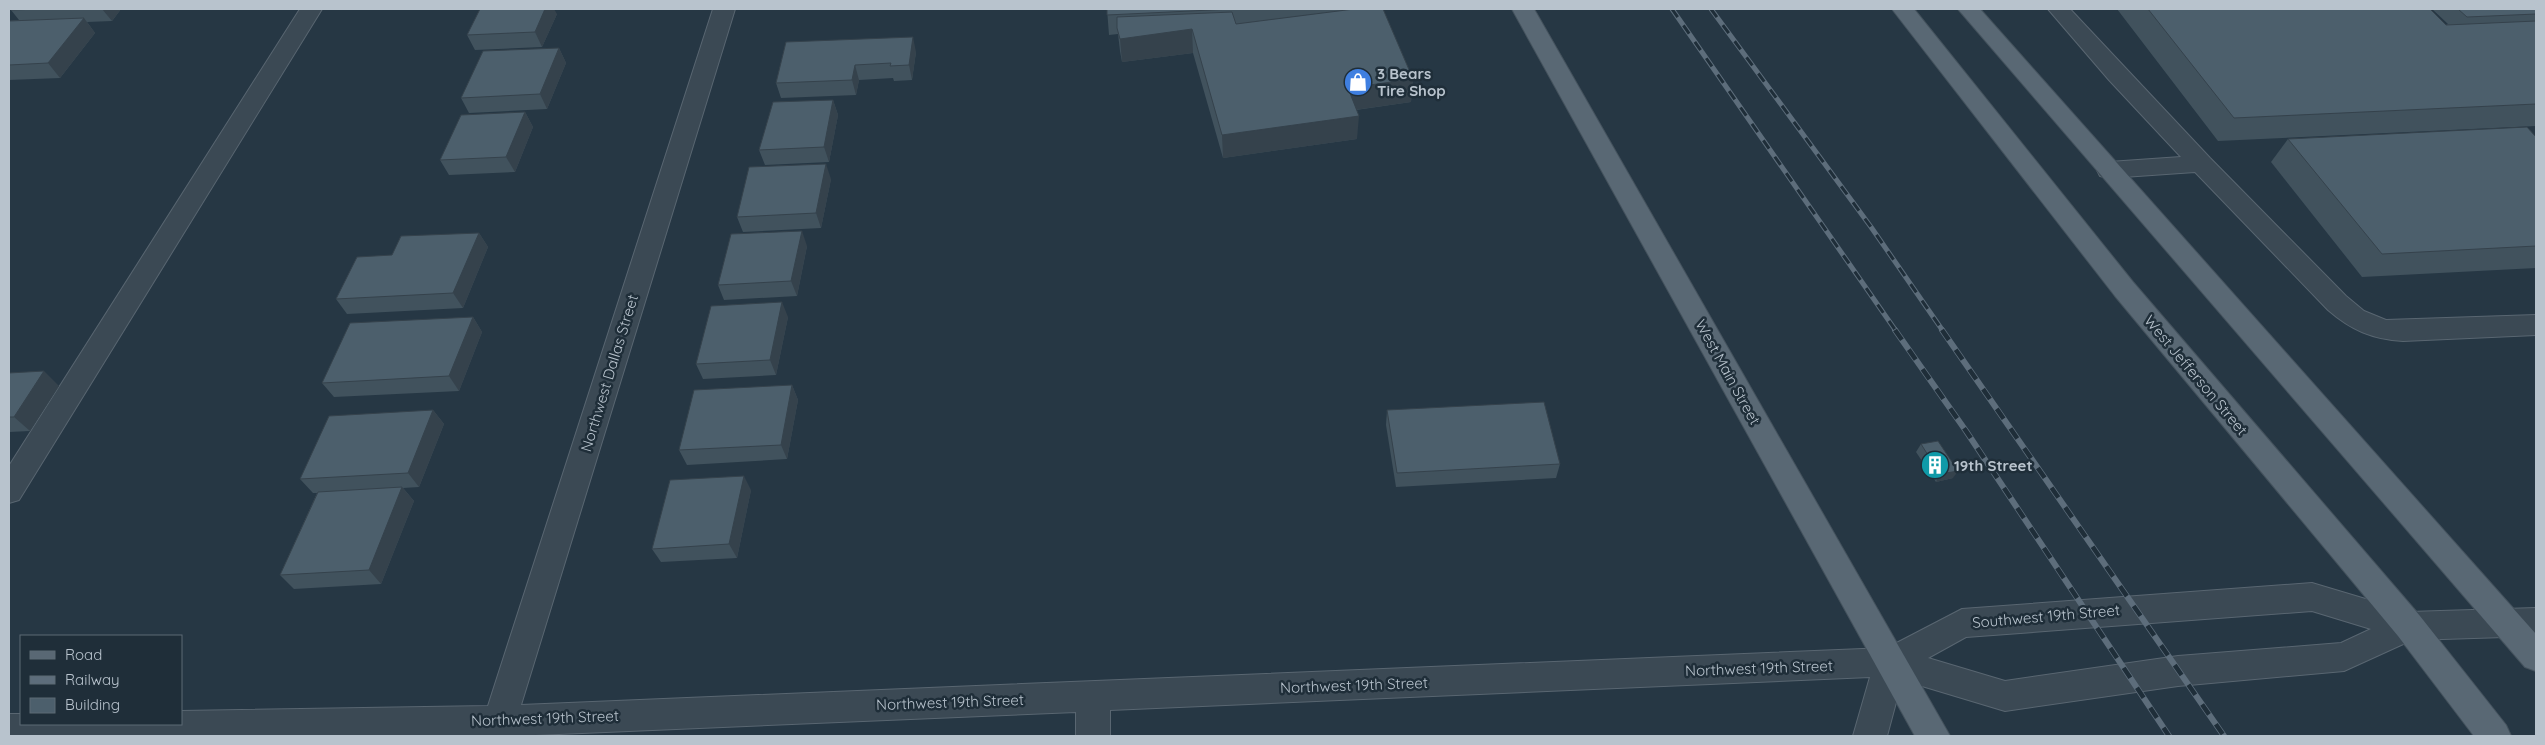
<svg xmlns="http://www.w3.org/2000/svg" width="2545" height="745" font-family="Quicksand,sans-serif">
<rect width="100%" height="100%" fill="#263744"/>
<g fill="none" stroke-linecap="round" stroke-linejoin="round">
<defs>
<g id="minor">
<path d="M300,9H322L19,500L9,503V466Z"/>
<path d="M713,9H735L521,705L1887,648L1962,609L2312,583L2409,612L2536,608V636L2412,640L2344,671L2178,686L2005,711L1902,680L1887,736H1853L1870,677L1110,710V736H1076V712L512,736H9V714H21V724H181V711L488,706ZM2312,611L2371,629L2341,643L2178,656L2005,681L1928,658L1966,637Z"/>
<path d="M2048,9H2070L2210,158L2346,296L2364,311L2386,320L2536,315V335L2403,341C2372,339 2351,330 2328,310L2195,172L2109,178L2100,176L2097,170L2100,164L2109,162L2181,157L2109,80Z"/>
</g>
<g id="major">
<path d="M1512,9H1534L1950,736H1915Z"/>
<path d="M1892,9H1914L2133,282L2420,616L2506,725L2511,736H2474L2398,636L2115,296Z"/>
<path d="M1958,9H1980L2536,634V671L2525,667Z"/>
</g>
</defs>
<!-- minor casing -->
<use href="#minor" stroke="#596671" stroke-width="2"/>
<!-- major casing -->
<use href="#major" stroke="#44525d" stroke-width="2"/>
<!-- minor -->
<use href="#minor" fill="#3b4954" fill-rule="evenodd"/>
<!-- major -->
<use href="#major" fill="#596874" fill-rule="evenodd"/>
<defs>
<g id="rail-far1">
<path d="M1672,9L1896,331"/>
<path d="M1711,9L1871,227L1943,331"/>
</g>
<g id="rail">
<path d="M1895,330L1966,431L2169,736"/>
<path d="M1942,330L2224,736"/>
</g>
</defs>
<!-- rail-far1 casing -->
<use href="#rail-far1" stroke="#5d6d7b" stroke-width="5"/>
<!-- rail casing -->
<use href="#rail" stroke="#5d6d7b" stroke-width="6"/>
<!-- rail-far1 -->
<use href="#rail-far1" stroke="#1f2e39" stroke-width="3" stroke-dasharray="10" stroke-linecap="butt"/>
<!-- rail -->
<use href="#rail" stroke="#1f2e39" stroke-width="4.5" stroke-dasharray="12" stroke-linecap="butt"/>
</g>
<!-- wall -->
<g fill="#41525d">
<path d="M12,9H121L112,21L87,22L95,33L60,78L9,80V21L19,20L11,10Z"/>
<path d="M1107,9H1383L1413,79L1411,102L1356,110L1357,139L1223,158L1193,53L1122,62L1120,51L1118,34L1109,35Z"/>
<path d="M2117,9H2430L2446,25L2448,24L2432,9H2536V126L2218,141Z"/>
<path d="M557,14L542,47L475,50L467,35Z"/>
<path d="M786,42L916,52L912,80L894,81L893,78L859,80L856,95L781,98L776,83Z"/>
<path d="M559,48L566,63L547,109L469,113L461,98Z"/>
<path d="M833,100L838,115L829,162L765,165L759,150Z"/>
<path d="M525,112L533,127L515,172L449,175L440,160Z"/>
<path d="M2536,137V268L2362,277L2271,162L2288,139Z"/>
<path d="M831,179L821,228L743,232L737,217Z"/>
<path d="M479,233L488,247L463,308L347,314L336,299L392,255Z"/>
<path d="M807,246L797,296L724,300L718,285Z"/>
<path d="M473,317L482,332L459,391L334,397L322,383Z"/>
<path d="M788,317L776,375L703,379L696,364Z"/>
<path d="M9,373L59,386L30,431L9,432Z"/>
<path d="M792,385L798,400L787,459L687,465L679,450Z"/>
<path d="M433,410L444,424L419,487L403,488L414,501L381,584L294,589L280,575L317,493H313L300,479Z"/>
<path d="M1387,410L1560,464L1556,478L1396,487L1386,425Z"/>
<path d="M1921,444L1953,478L1936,482L1916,452Z"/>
<path d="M751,490L737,558L661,562L652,549Z"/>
</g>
<!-- shaded-wall -->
<g fill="#35424c">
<path d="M102,9H121L112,21Z"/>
<path d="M545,9H554L557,14L542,47L535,32Z"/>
<path d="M84,18L95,33L60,78L48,63Z"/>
<path d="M1192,29L1193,53L1122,62L1120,39Z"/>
<path d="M913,37L916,52L912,80L909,65Z"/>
<path d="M559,48L566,63L547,109L540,94Z"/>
<path d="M855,65L859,80L856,95L852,80Z"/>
<path d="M1413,79L1411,102L1347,111L1348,88Z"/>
<path d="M833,100L838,115L829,162L824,147Z"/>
<path d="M525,112L533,127L515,172L506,157Z"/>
<path d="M1359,116L1357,139L1223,158L1222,135Z"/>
<path d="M826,164L831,179L821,228L816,213Z"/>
<path d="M802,231L807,246L797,296L791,281Z"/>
<path d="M479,233L488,247L463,308L453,293Z"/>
<path d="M782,302L788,317L776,375L770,360Z"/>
<path d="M473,317L482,332L459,391L449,376Z"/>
<path d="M44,371L59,386L30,431L14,417Z"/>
<path d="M792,385L798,400L787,459L781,445Z"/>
<path d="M433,410L444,424L419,487L408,473Z"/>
<path d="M1958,471L1953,478L1936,482L1940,474Z"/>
<path d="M744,476L751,490L737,558L729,544Z"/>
<path d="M402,487L414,501L381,584L369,570Z"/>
</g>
<!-- building -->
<g fill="#4c5f6c" stroke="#35424c">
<path d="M12,9H40L11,10Z"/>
<path d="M480,9H545L535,32L467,35Z"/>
<path d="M1107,9H1232L1107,15Z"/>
<path d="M1354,9H1383L1413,79L1348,88L1359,116L1222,135L1192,29L1120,39L1117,28V17L1232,12L1236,24Z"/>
<path d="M2148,9H2430L2446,25L2536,21V104L2234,118Z"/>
<path d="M2458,9H2536V14L2467,17Z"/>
<path d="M84,18L48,63L9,65V21Z"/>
<path d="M913,37L909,65L890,66L891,63L855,65L852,80L776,83L786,42Z"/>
<path d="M559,48L540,94L461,98L483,51Z"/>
<path d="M833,100L824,147L759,150L773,102Z"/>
<path d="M525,112L506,157L440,160L461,115Z"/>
<path d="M2527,127L2536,137V246L2382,254L2288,139Z"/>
<path d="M826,164L816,213L737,217L749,167Z"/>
<path d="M802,231L791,281L718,285L731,234Z"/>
<path d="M479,233L453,293L336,299L357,257L392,255L401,236Z"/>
<path d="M782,302L770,360L696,364L711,306Z"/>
<path d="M473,317L449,376L322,383L350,323Z"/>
<path d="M44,371L14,417H9V373Z"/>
<path d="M792,385L781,445L679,450L694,390Z"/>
<path d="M1544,402L1560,464L1397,473L1387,410Z"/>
<path d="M433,410L408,473L300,479L329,416Z"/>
<path d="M1938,441L1958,471L1940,474L1921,444Z"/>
<path d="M744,476L729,544L652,549L670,480Z"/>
<path d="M402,487L369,570L280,575L318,492Z"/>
</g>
<!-- icons -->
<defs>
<symbol id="shop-disc" viewBox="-11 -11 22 22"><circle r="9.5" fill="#3f7fe0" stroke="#1f2e39"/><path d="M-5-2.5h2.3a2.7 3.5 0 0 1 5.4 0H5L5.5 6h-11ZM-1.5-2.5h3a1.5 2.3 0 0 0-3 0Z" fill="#fff"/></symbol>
<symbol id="building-disc" viewBox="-11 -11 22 22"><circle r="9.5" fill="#0f9aa8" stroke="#1f2e39"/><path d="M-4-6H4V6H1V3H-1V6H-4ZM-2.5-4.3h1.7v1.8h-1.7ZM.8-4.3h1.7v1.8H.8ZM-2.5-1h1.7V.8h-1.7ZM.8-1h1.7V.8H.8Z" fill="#fff"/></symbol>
</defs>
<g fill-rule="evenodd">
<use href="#shop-disc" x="1342" y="66" width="32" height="32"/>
<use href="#building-disc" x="1919" y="449" width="32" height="32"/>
</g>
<g text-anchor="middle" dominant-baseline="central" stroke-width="5" stroke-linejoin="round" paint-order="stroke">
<!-- poi labels -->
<g font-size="15" font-weight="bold" fill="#b8c3cd" stroke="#1f2e39" text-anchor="start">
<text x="1377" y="73">3 Bears<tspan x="1377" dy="17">Tire Shop</tspan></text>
<text x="1954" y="465">19th Street</text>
</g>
<!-- street labels -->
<g font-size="15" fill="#b8c3cd" stroke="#1f2e39">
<text transform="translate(1728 372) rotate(61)">West Main Street</text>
<text transform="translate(609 373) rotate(-73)">Northwest Dallas Street</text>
<text transform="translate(2196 375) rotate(50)">West Jefferson Street</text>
<text transform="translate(2046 616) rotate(-5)">Southwest 19th Street</text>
<text transform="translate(1759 668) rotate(-2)">Northwest 19th Street</text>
<text transform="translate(1354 685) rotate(-2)">Northwest 19th Street</text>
<text transform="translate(950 702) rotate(-2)">Northwest 19th Street</text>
<text transform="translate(545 718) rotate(-2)">Northwest 19th Street</text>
</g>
</g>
<!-- border -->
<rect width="2545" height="745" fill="none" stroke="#b8c3cd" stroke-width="20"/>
<!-- legend -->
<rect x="20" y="635" width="162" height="90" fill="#1f2e39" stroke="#5c6a74"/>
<rect x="30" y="651" width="25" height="8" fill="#596874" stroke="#5c6a74"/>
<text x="65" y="660" font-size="15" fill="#b8c3cd">Road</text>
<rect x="30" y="676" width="25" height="8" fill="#5d6d7b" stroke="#5c6a74"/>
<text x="65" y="685" font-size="15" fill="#b8c3cd">Railway</text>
<rect x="30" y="698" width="25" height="15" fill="#4c5f6c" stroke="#5c6a74"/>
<text x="65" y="710" font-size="15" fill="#b8c3cd">Building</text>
</svg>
